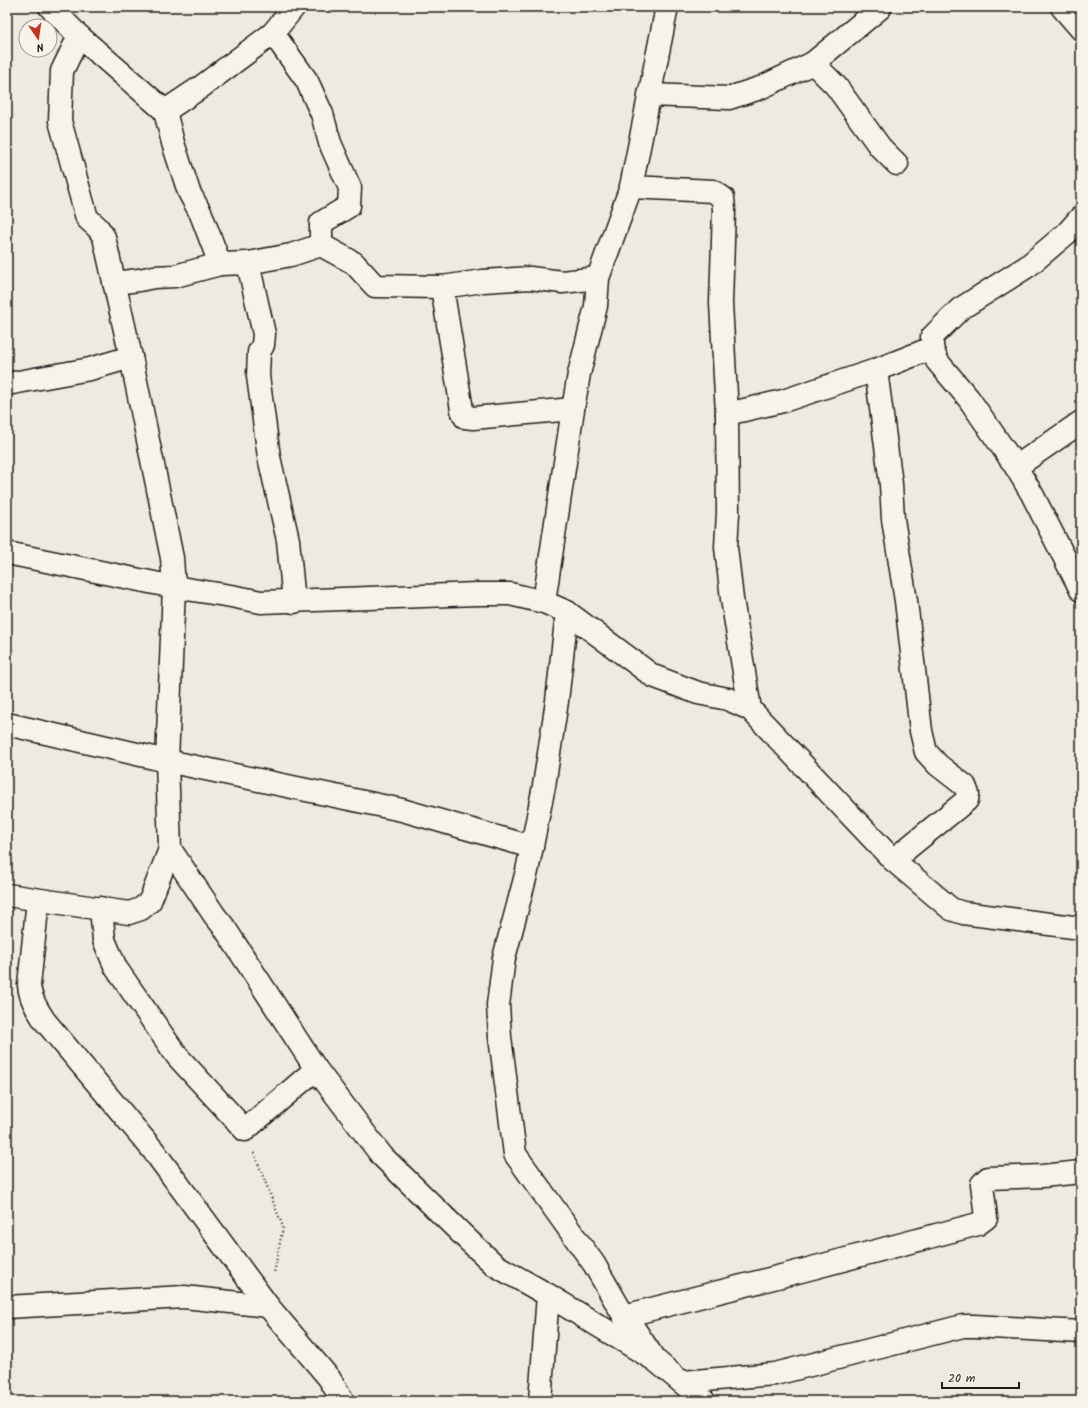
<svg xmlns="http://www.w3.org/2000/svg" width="1088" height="1408" font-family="Kalam,sans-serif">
<rect width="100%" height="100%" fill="#eeeae0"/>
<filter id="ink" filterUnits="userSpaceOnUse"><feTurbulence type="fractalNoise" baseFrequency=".025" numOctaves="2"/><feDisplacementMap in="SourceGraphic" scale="8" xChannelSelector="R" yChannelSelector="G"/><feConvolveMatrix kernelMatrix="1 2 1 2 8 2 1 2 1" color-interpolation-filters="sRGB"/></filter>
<g filter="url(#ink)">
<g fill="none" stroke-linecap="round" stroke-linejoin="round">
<defs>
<g id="street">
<path d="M50,7L79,36L165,111L173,143L189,192L201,214L220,264"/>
<path d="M1062,7L1081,29"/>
<path d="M273,33L307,81L322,114L330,143L350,188L349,206L321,223V245"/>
<path d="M79,36L62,71L60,121L87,218L98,228L104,237L131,357L172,558L174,587L167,761L170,849L215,916L224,927L316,1069L382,1156L469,1241L495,1265L548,1295L655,1360L704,1401"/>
<path d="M813,63L880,8"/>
<path d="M649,95L729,98L760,88L813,63L836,86L880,147L897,164"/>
<path d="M165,111L201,87L273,33L294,7"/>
<path d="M631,187L713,191L723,198L724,210L721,303L727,414L728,513L726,547L732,599L750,709"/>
<path d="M1081,217L1067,233L1028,266L960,309L932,337V348L937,361L969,399L1016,467L1032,494L1081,590"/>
<path d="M248,263L291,255L321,245L354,263L375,286L442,287L483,281L530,278L562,282L598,278"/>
<path d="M114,283L139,280L154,277L175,276L220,264L248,263L264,334L263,345L259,352L258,376L269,457L288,540L294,602"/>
<path d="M442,287L462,410L465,417L473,418L573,409"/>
<path d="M876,370L891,484L893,519L906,601L921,731L926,752L938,765L965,786L968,794L967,800L893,860"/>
<path d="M7,384L90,369L131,357"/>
<path d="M727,414L783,401L876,370L932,348"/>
<path d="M1016,467L1081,422"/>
<path d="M7,553L174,587L231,596L261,602L477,594H510L544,602L567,612L653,676L698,693L728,699L750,709L893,860L951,909L963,913L1081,928"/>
<path d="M544,602L573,409L579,374L596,306L598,278L631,187L667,7"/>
<path d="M567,612L557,701L544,786L527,871L504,958L498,1005L500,1037L515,1154L594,1264L624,1316L629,1321L651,1354"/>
<path d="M7,724L167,761L402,810L532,847"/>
<path d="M7,895L129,913L141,909L150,901L170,849"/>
<path d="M101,908L104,940L116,968L177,1056L245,1130L316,1069"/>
<path d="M268,1306L329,1378L343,1401"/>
<path d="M7,1307L184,1297L268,1306L153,1150L44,1020C37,1009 30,998 29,985L38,900"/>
<path d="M624,1316L801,1271L978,1224L986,1218L982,1184L988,1178L1042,1176L1081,1172"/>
<path d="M683,1382L775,1374L963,1326H974L1081,1332"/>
<path d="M540,1401L548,1295"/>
</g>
</defs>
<!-- street casing -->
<use href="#street" stroke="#1c1c1c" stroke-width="25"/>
<!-- path -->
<path stroke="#1c1c1c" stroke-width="2.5" stroke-dasharray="1 3" stroke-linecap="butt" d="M254,1153L283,1227L274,1273"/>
<!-- street -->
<use href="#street" stroke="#f7f3e8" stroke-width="22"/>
</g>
</g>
<!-- margin -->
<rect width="1088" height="1408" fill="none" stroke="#f7f3e8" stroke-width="24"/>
<rect x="12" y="12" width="1064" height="1384" fill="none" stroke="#1c1c1c" stroke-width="1.5" filter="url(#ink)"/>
<!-- north arrow -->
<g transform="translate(38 38) rotate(167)"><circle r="19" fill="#f7f3e8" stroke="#9f9d96"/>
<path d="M0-3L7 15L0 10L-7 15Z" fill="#c8321e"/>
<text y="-6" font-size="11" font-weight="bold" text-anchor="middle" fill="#1c1c1c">N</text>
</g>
<!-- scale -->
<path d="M942 1382v6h77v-6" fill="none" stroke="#1c1c1c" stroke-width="2"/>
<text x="948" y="1382" font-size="12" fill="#1c1c1c" stroke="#f7f3e8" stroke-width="3" paint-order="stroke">20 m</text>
</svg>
